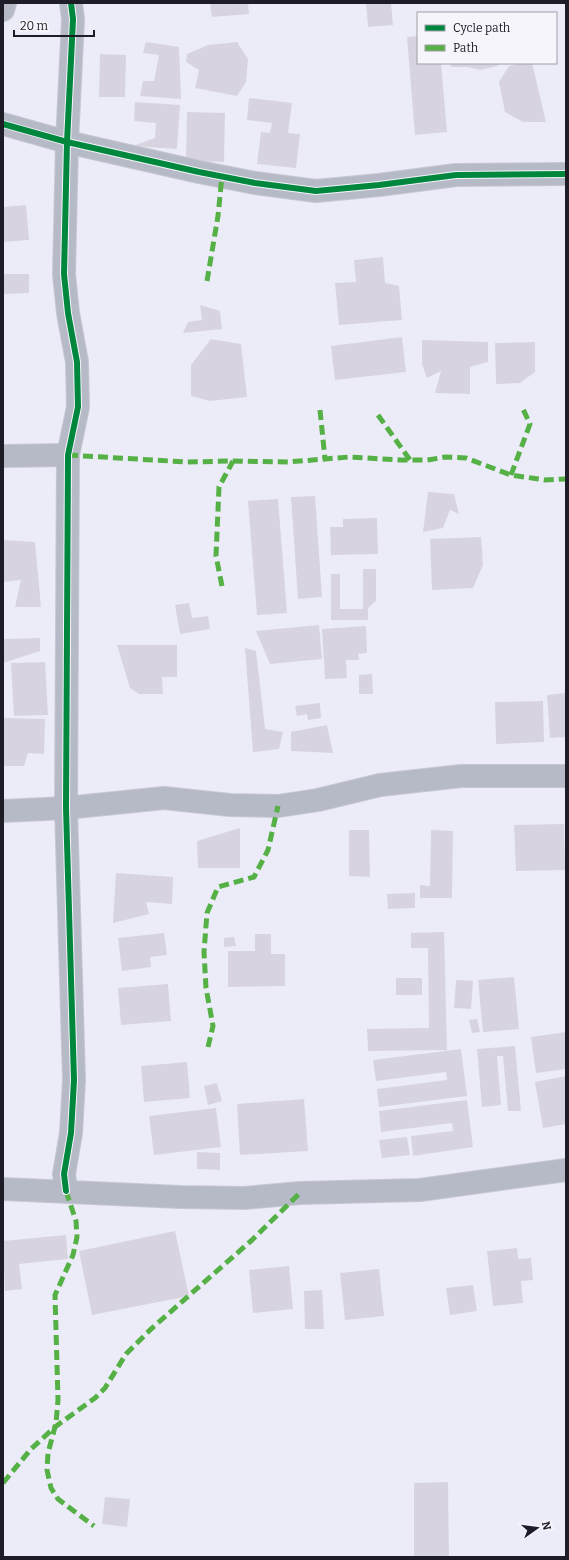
<svg xmlns="http://www.w3.org/2000/svg" width="569" height="1560" font-family="Bitter,serif">
<rect width="100%" height="100%" fill="#ececf9"/>
<!-- building -->
<g fill="#d7d4e0">
<path d="M210,3H248L249,14L212,17Z"/>
<path d="M366,3H391L393,25L368,27Z"/>
<path d="M418,36V63H441L447,132L415,135L407,37Z"/>
<path d="M146,42L179,47L181,99L140,96L143,81H154L159,55L143,53Z"/>
<path d="M237,42L248,59L246,82L237,96L195,88L199,70L186,62L187,54L208,45Z"/>
<path d="M100,54L126,55L125,97H99Z"/>
<path d="M451,63H501L497,66L481,70L467,67H451Z"/>
<path d="M522,63H532L546,122H523L505,112L499,82L509,66Z"/>
<path d="M249,98L292,103L288,133L300,134L296,168L257,164L261,132L270,133L272,123L247,120Z"/>
<path d="M135,102L180,105L177,149L133,146L155,138L156,123L134,121Z"/>
<path d="M187,112L225,113L224,162L186,161Z"/>
<path d="M26,205L29,240L3,242V207Z"/>
<path d="M383,257L385,283L399,286L402,320L339,325L335,283L356,282L354,260Z"/>
<path d="M3,274H29V293L3,294Z"/>
<path d="M200,305L220,311L222,329L183,333L188,322L202,320Z"/>
<path d="M402,337L406,372L335,380L331,346Z"/>
<path d="M211,339L241,344L247,397L210,401L191,396V365Z"/>
<path d="M422,340L488,342V362L470,367V394L435,393L441,371L427,378L422,364Z"/>
<path d="M535,342V372L520,383L496,384L495,343Z"/>
<path d="M428,492L454,494L459,514L450,510L443,528L423,532Z"/>
<path d="M315,496L322,597L298,599L291,497Z"/>
<path d="M278,499L287,613L257,615L248,501Z"/>
<path d="M377,518L378,554L331,555L330,527H343V519Z"/>
<path d="M481,537L483,565L473,588L432,590L430,539Z"/>
<path d="M3,540L35,542L41,607H15L21,580L3,582Z"/>
<path d="M363,569H376V601L368,608V620H331V574H340V609H363Z"/>
<path d="M189,603L192,618L208,616L210,629L180,634L175,605Z"/>
<path d="M319,625L322,659L270,664L256,631Z"/>
<path d="M366,626L367,653L358,654L359,660H346L347,678L325,679L322,629Z"/>
<path d="M40,638V651L3,663V639Z"/>
<path d="M117,645H177V677H162L163,694H139L130,688Z"/>
<path d="M245,648L256,651L265,729L283,732L279,749L253,752Z"/>
<path d="M45,662L48,715L14,716L11,663Z"/>
<path d="M372,674L373,694H359V675Z"/>
<path d="M566,693V737L550,738L547,695Z"/>
<path d="M543,701L544,742L496,744L495,702Z"/>
<path d="M320,703L321,718L308,720L307,714L297,716L295,706Z"/>
<path d="M3,718L45,719L44,754L28,753L24,766H3Z"/>
<path d="M327,725L333,753L291,751V732Z"/>
<path d="M564,824L565,870L516,871L514,825Z"/>
<path d="M240,828V868H198L197,841Z"/>
<path d="M349,830H369L370,877L349,876Z"/>
<path d="M431,830L453,831L452,898H420V885L430,886Z"/>
<path d="M116,873L173,877L172,904L146,902L149,914L113,923Z"/>
<path d="M415,893V908L388,909L387,894Z"/>
<path d="M444,932L447,1050L368,1051L367,1029L429,1028L428,948H411V933Z"/>
<path d="M164,933L167,955L150,957L151,967L122,971L118,938Z"/>
<path d="M255,934H271V954H285V986L228,987V951H255Z"/>
<path d="M234,937L236,946L224,947V938Z"/>
<path d="M514,977L519,1029L483,1032L478,980Z"/>
<rect x="396" y="978" width="26" height="17"/>
<path d="M456,980L473,981L471,1009L454,1008Z"/>
<path d="M168,984L171,1021L121,1025L118,988Z"/>
<path d="M477,1019L480,1032L472,1033L469,1020Z"/>
<path d="M566,1032V1069L536,1073L531,1037Z"/>
<path d="M515,1046L521,1111H508L503,1056H497L501,1105L482,1107L477,1049Z"/>
<path d="M461,1049L467,1096L379,1107L377,1089L447,1080L446,1072L376,1081L373,1060Z"/>
<path d="M187,1062L190,1098L144,1102L141,1066Z"/>
<path d="M566,1076V1124L543,1128L535,1082Z"/>
<path d="M217,1083L222,1101L208,1105L204,1086Z"/>
<path d="M304,1099L308,1151L240,1155L237,1104Z"/>
<path d="M467,1100L473,1147L413,1156L411,1136L453,1131L452,1123L381,1132L379,1111Z"/>
<path d="M216,1108L221,1147L154,1155L149,1116Z"/>
<path d="M407,1137L410,1155L382,1158L379,1140Z"/>
<path d="M197,1152L220,1153V1170L197,1169Z"/>
<path d="M175,1231L189,1296L92,1315L79,1251Z"/>
<path d="M66,1235L68,1259L19,1264L22,1289L5,1291L3,1241Z"/>
<path d="M517,1248L518,1259L531,1258L533,1280L521,1281L523,1303L493,1306L487,1251Z"/>
<path d="M289,1266L293,1309L253,1313L249,1270Z"/>
<path d="M379,1269L384,1316L345,1320L340,1273Z"/>
<path d="M473,1285L477,1311L450,1315L446,1288Z"/>
<path d="M322,1290L324,1329H305L304,1291Z"/>
<path d="M448,1482L449,1557H414V1483Z"/>
<path d="M105,1497L130,1499L127,1527L102,1524Z"/>
</g>
<g fill="none" stroke-linecap="round" stroke-linejoin="round">
<defs>
<g id="minor">
<path d="M3,10L5,3"/>
<path d="M3,124L67,142L199,172L255,183L316,191L379,185L456,175L566,174"/>
<path d="M3,456L68,455"/>
<path d="M3,811L66,808L164,798L230,805L278,806L318,800L380,785L461,776H566"/>
<path d="M3,1189L180,1197L244,1198L300,1193L420,1190L566,1170"/>
<path d="M66,1191L64,1174L71,1133L74,1080L66,808L68,455L78,407L77,362L68,313L64,274L67,142L73,19L71,3"/>
</g>
</defs>
<!-- minor casing -->
<use href="#minor" stroke="#c8c7d2" stroke-width="24"/>
<!-- minor -->
<use href="#minor" stroke="#b5bac6" stroke-width="22"/>
<!-- quiet -->
<g stroke="#55b145" stroke-width="5" stroke-dasharray="10 5" stroke-linecap="butt">
<path d="M207,281L218,216L222,176"/>
<path d="M320,410L325,459"/>
<path d="M378,415L410,460"/>
<path d="M68,455L187,462L233,461L288,462L349,457L401,460H427L446,457L466,458L511,475L545,480L566,479"/>
<path d="M511,475L530,424L523,409"/>
<path d="M222,586L216,556L219,487L233,461"/>
<path d="M208,1047L213,1026L206,988L204,952L207,913L218,887L254,877L268,850L278,806"/>
<path d="M66,1191L76,1221L77,1237L73,1255L55,1295L58,1400L56,1423L48,1453L47,1470L51,1488L58,1499L94,1526"/>
<path d="M3,1483L31,1449L55,1427L95,1398L105,1388L126,1354L151,1329L252,1240L300,1193"/>
</g>
<defs>
<g id="cycleway">
<path d="M3,124L67,142L199,172L255,183L316,191L379,185L456,175L566,174"/>
<path d="M66,1191L64,1174L71,1133L74,1080L66,808L68,455L78,407L77,362L68,313L64,274L67,142L73,19L71,3"/>
</g>
</defs>
<!-- cycleway casing -->
<use href="#cycleway" stroke="#f5f5fb" stroke-width="8"/>
<!-- cycleway -->
<use href="#cycleway" stroke="#00873e" stroke-width="6"/>
</g>
<!-- border -->
<rect width="569" height="1560" fill="none" stroke="#1d1c27" stroke-width="8"/>
<!-- legend -->
<rect x="417" y="12" width="140" height="52" fill="#f5f5fb" stroke="#9f9ea6"/>
<rect x="425" y="25" width="20" height="6" fill="#00873e" stroke="#9f9ea6"/>
<text x="453" y="32" font-size="12" fill="#1d1c27">Cycle path</text>
<rect x="425" y="45" width="20" height="6" fill="#55b145" stroke="#9f9ea6"/>
<text x="453" y="52" font-size="12" fill="#1d1c27">Path</text>
<!-- north arrow -->
<g transform="translate(537 1528) rotate(76)" stroke="#f5f5fb" stroke-width="3" paint-order="stroke">
<path d="M0-3L7 15L0 10L-7 15Z" fill="#1d1c27"/>
<text y="-6" font-size="11" font-weight="bold" text-anchor="middle" fill="#1d1c27">N</text>
</g>
<!-- scale -->
<path d="M14 30v6h80v-6" fill="none" stroke="#1d1c27" stroke-width="2"/>
<text x="20" y="30" font-size="12" fill="#1d1c27" stroke="#f5f5fb" stroke-width="3" paint-order="stroke">20 m</text>
</svg>
